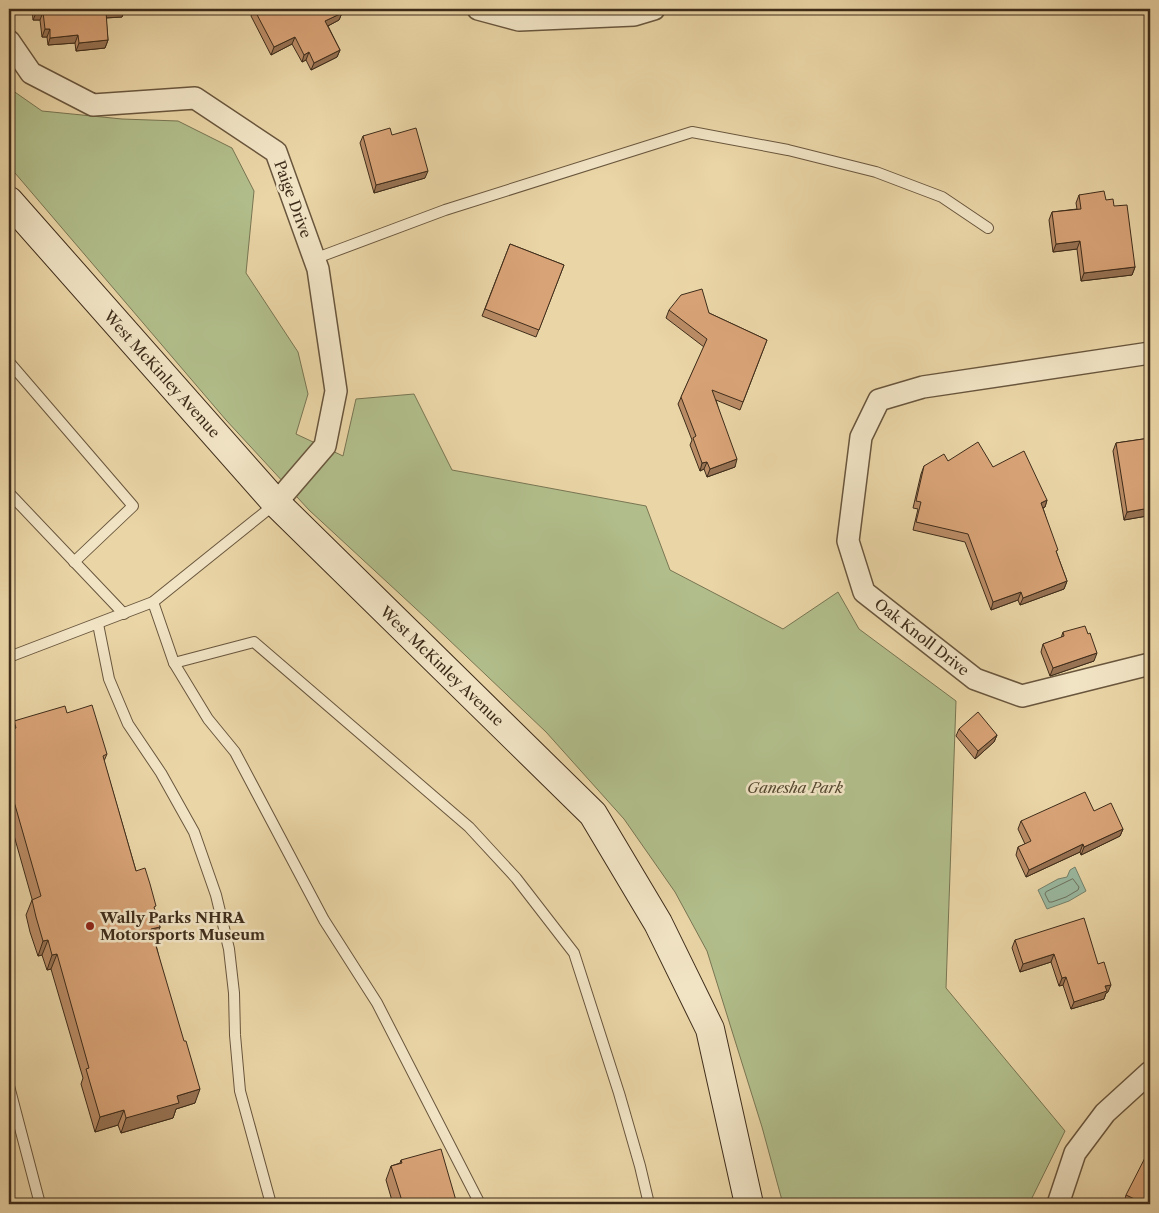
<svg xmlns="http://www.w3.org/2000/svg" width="1159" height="1213" font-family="'Libre Caslon Text',serif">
<rect width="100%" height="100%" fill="#ead5a6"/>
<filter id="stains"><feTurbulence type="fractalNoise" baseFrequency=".004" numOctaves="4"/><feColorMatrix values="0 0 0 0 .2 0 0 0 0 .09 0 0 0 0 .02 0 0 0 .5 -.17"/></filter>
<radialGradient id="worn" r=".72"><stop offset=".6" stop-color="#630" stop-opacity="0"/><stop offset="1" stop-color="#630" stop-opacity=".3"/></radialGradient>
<!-- green -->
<path fill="#b1be8b" stroke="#787552" d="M9,88L42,111L122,119L178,121L232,148L254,191L246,273L298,352L308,394L296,434L343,456L356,399L414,394L452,470L646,506L670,570L783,629L838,592L859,629L956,701L946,988L1065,1131L1029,1204H783L762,1127L707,951L675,892L624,819L546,732L427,619L309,510L226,420L9,166Z"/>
<!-- water -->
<path fill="#9ab9a1" stroke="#75816b" d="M1075,867L1086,891L1069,901L1047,909L1038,890L1058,879L1067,877L1070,870Z"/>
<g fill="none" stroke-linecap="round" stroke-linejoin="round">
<!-- shore -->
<path stroke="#6c725e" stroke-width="1" d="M1073,879L1079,887L1078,890L1066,897L1052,902H1049L1045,894L1046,892Z"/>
<defs>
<g id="lane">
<path d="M314,259L445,210L692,132L788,150L876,172L942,197L988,228"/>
<path d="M9,362L133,506L74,562"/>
<path d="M9,493L124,614"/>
<path d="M153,602L174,663L208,719L235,752L324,920L377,1003L480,1204"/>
<path d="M98,624L109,679L128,724L161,773L194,832L216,895L229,949L234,993L235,1035L240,1091L271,1204"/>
<path d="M9,657L153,602L275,504"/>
<path d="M174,663L254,642L469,827L516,878L574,953L619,1093L640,1166L649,1204"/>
<path d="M9,1086L40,1204"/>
</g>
<g id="street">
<path d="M478,9L519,20L634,15L654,9"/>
<path d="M9,41L31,73L93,105L195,98L276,152L318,269L336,391L325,446L276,503"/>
<path d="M1150,353L923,387L879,400L861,437L848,541L864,592L975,679L1022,696L1150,664"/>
<path d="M1058,1204L1075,1153L1105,1113L1150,1072"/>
</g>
<path id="secondary" d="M9,201L276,503L593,814L658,923L710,1029L749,1204"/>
</defs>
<!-- lane casing -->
<use href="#lane" stroke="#69563d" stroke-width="12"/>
<!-- street casing -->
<use href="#street" stroke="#69563d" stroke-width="24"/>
<!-- secondary casing -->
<use href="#secondary" stroke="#3e2c1a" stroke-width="30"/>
<!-- lane -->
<use href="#lane" stroke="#f1e4c5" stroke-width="10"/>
<!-- street -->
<use href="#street" stroke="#f1e4c5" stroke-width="21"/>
<!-- secondary -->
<use href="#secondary" stroke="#f1e4c5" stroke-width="28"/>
</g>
<!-- wall -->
<g fill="#ba8c66" stroke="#3e2c1a">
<path d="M32,9H125L122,17L106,18L108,40L105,48L76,51L75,43L48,45L47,37H42L40,20H33Z"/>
<path d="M253,9H340L342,13L339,20L328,26L340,50L337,57L311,70L306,60L302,62L292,44L271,55L251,16Z"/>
<path d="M392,135L425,178L374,193L360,143L363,136Z"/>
<path d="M1079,195L1106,200L1114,206L1135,267L1132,275L1081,281L1077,249L1053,252L1049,220L1052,212L1077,209L1076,203Z"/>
<path d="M510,244L564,265L536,337L482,316Z"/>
<path d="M669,310L709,313L767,340L740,410L716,400L735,467L707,477L704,469L700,471L690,445L692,440L678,404L704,347L666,318Z"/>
<path d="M1150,438V536L1147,516L1124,520L1113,451L1116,443Z"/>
<path d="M948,461L993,467L1047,500L1045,507L1043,508L1057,554L1067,581L1064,589L1020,605L1018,600L991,610L965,542L913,530L918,509L913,508L921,474L924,466Z"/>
<path d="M1063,632L1094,661L1050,676L1041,652L1043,644L1061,638Z"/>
<path d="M67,713L107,754L104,761L136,871L155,910L160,927L155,941L195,1103L176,1109L173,1118L121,1133L118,1125L95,1132L81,1084L83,1078L51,969L47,970L42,955L38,956L30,932L26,915L32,900V899L9,818V730L11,729L14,721Z"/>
<path d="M959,729L997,735L994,742L975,759L956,736Z"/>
<path d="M1094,811L1123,829L1120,836L1081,855L1080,852L1026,877L1016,855L1018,847L1025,844L1018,829L1021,821Z"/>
<path d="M1015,940L1098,964L1108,992L1106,993L1104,999L1071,1009L1063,985L1059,986L1051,962L1020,972L1012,948Z"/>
<path d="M401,1160L457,1204H393L386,1180L391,1166L400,1163Z"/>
<path d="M1126,1195L1150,1204H1127L1124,1203Z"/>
</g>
<!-- shaded-wall -->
<g fill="#977253" stroke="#3e2c1a">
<path d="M125,9L122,17L103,18L106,11Z"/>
<path d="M43,12L40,20H33L36,13Z"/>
<path d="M342,13L339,20L322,29L325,21Z"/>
<path d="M45,29H50L47,37H42Z"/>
<path d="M78,35L75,43L48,45L50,38Z"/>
<path d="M295,37L292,44L271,55L274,47Z"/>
<path d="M108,40L105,48L76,51L79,43Z"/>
<path d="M340,50L337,57L311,70L314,63Z"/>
<path d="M309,52L306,60L302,62L304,55Z"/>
<path d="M428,171L425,178L374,193L376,185Z"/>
<path d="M1080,241L1077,249L1053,252L1056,244Z"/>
<path d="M1135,267L1132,275L1081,281L1084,273Z"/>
<path d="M737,459L735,467L707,477L710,469Z"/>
<path d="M707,462L704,469L700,471L702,463Z"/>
<path d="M1047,500L1045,507L1038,510L1041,503Z"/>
<path d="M1150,508L1147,516L1124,520L1127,512Z"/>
<path d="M1067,581L1064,589L1020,605L1023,598Z"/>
<path d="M1021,592L1018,600L991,610L993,602Z"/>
<path d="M1097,653L1094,661L1050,676L1053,668Z"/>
<path d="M997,735L994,742L975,759L978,751Z"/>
<path d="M1123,829L1120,836L1081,855L1084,847Z"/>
<path d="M1083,844L1080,852L1026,877L1029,870Z"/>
<path d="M160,927L155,941L151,929Z"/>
<path d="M48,940L42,955L38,956L43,941Z"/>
<path d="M57,954L51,969L47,970L52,955Z"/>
<path d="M1054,954L1051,962L1020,972L1023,964Z"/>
<path d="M1066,977L1063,985L1059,986L1062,978Z"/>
<path d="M1111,985L1108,992L1106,993L1104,999L1071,1009L1074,1002L1105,986Z"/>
<path d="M200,1089L195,1103L176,1109L173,1118L121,1133L126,1118L177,1096Z"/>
<path d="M124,1110L118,1125L95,1132L100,1117Z"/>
</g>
<!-- building -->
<g fill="#d8a377" stroke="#3e2c1a">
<path d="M36,9H125L106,11L108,40L79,43L78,35L50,38V29H45L43,12L36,13Z"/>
<path d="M254,9H340L342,13L325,21L340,50L314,63L309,52L304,55L295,37L274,47Z"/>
<path d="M390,128L392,135L416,128L428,171L376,185L363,136Z"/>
<path d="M1104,191L1106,200L1113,199L1114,206L1127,205L1135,267L1084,273L1080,241L1056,244L1052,212L1081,209L1079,195Z"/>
<path d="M510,244L564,265L539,330L485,309Z"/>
<path d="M702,289L709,313L767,340L743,402L712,390L737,459L710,469L707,462L702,463L693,438L696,436L681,397L707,339L669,310L681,295Z"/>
<path d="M1150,438V510V508L1127,512L1116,443Z"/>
<path d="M978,442L993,467L1024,451L1047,500L1041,503L1058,550L1056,551L1067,581L1023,598L1021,592L993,602L968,534L916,522L921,502L916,501L924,466L944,454L948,461Z"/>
<path d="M1085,626L1088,634L1090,633L1097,653L1053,668L1043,644L1064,636L1063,632Z"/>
<path d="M92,705L107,754L103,756L136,871L145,868L150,884L156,906L154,907L160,927L151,929L184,1041H186L200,1089L177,1096L179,1103L126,1118L124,1110L100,1117L86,1069L89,1068L57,954L52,955L48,940L43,941L36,917L32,900L41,896L9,784V730L16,728L14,721L65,706L67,713Z"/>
<path d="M978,712L997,735L978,751L959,729Z"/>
<path d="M1085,792L1094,811L1111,803L1123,829L1084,847L1083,844L1029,870L1018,847L1031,841L1021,821Z"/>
<path d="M1084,918L1098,964L1104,962L1111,985L1105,986L1107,991L1074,1002L1066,977L1062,978L1054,954L1023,964L1015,940Z"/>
<path d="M1150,1148V1204H1145L1126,1195Z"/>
<path d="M441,1149L457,1204H403L391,1166L402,1163L401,1160Z"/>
</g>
<!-- markers -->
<circle fill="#8f2418" stroke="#f1e4c5" stroke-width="2" cx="90" cy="926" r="5"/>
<g text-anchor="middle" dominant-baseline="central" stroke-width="5" stroke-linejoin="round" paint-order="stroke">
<!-- street labels -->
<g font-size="15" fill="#3e2c1a" stroke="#f1e4c5">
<text transform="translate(293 199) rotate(70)">Paige Drive</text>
<text transform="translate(162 374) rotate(48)">West McKinley Avenue</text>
<text transform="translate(922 637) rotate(38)">Oak Knoll Drive</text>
<text transform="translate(442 666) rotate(44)">West McKinley Avenue</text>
</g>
<!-- park labels -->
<g font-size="15" font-style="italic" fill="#554931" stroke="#f1e4c5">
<text x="795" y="787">Ganesha Park</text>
</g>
<!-- poi labels -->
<g font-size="15" font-weight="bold" fill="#3e2c1a" stroke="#f1e4c5" text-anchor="start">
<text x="100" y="917">Wally Parks NHRA<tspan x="100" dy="17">Motorsports Museum</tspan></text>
</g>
</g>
<!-- margin -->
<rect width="1159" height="1213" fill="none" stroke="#ead5a6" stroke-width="30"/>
<rect x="10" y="10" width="1139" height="1193" fill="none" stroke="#3e2c1a" stroke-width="2.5"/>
<rect x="15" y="15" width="1129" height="1183" fill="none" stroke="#3e2c1a"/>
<rect width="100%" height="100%" filter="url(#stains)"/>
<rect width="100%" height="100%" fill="url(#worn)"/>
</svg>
